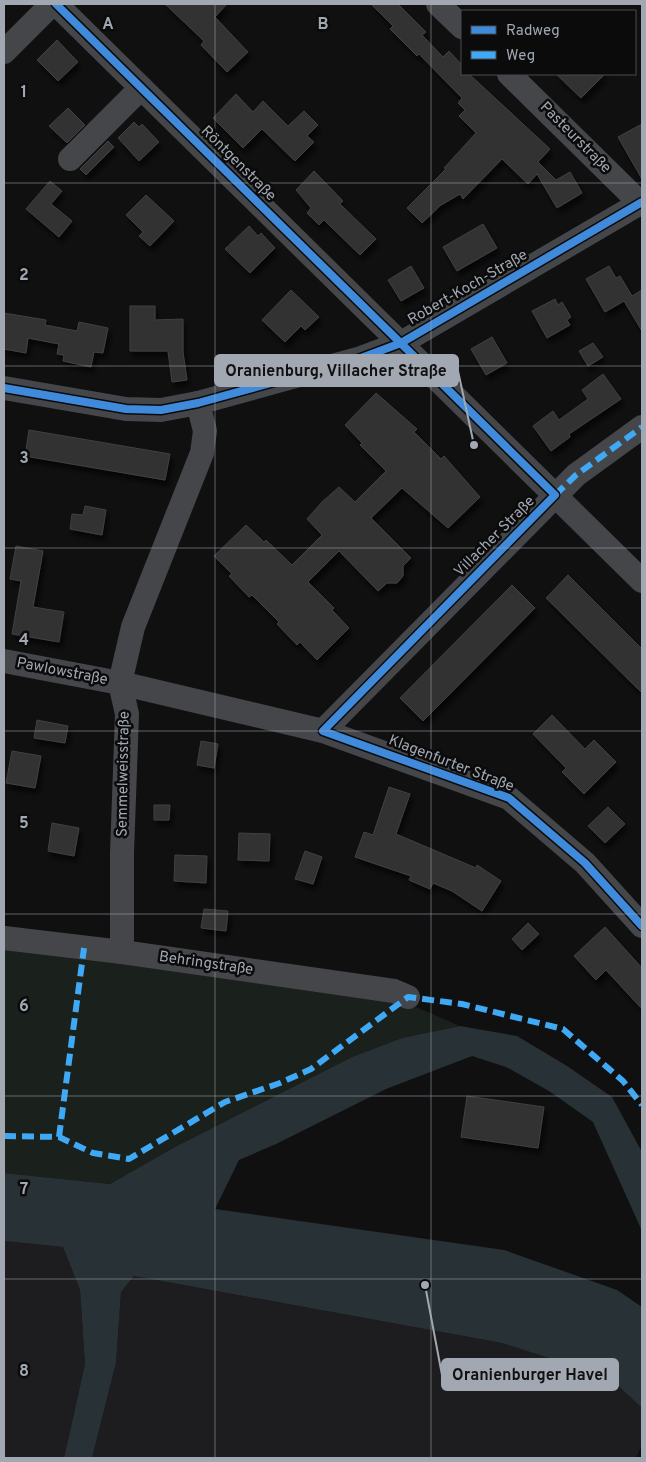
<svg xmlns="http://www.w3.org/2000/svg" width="646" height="1462" font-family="Overpass,sans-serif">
<defs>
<filter id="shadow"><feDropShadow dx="3" dy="5.5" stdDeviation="2.5" flood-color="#0009"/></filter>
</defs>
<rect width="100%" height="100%" fill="#101011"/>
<!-- built -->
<g fill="#1d1d1f">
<path d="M4,1241L63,1247L80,1290L85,1364L64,1458H4Z"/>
<path d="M134,1276L502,1343L610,1377L642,1408V1444L636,1458H92L116,1363L121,1292Z"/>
</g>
<!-- green -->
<path fill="#1a201b" d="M4,943L388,995L460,1026L402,1038L352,1057L173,1148L110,1184L4,1173Z"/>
<!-- water -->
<path fill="#283135" d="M460,1026L517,1036L567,1066L612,1097L642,1152V1231L593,1122L549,1091L506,1067L472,1056L386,1089L276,1144L239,1160L215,1209L504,1250L617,1290L642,1307V1408L609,1377L502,1343L134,1276L121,1292L116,1363L92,1458H64L85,1364L80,1290L63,1247L4,1241V1173L110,1184L173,1148L352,1057L402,1038Z"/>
<!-- building -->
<g fill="#313133" stroke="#404144" filter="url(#shadow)">
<path d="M165,4H227L215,17L248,52L227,72L201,45L204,41Z"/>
<path d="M371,4H398L426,32L422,35L443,57L449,51L462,65V74H469L550,149L538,162L556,180L570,172L582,193L557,208L537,174L528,184L502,159L463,199L460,194L441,205L422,223L407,208L446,169L444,168L476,133L459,116L465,110L458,103L462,98L419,54L417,56L390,29L393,26Z"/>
<path d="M57,40L78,62L58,81L37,60Z"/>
<path d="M556,74H605L581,98Z"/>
<path d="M236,94L253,112L263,101L288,126L304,111L318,125L307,136L314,142L295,161L262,129L243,148L213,118Z"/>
<path d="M68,108L85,125L67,143L49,126Z"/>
<path d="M134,122L139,127L142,124L159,142L139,161L118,138Z"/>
<path d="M642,124V179L618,137Z"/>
<path d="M108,141L114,147L86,175L80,169Z"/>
<path d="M314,171L343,201L340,204L376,239L360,255L324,220L319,225L307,213L311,208L296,190Z"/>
<path d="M50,181L62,191L51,204L72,221L59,237L26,209Z"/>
<path d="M146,195L174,221L150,246L139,236L143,232L126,215Z"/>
<path d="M483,224L497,248L457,271L443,247Z"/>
<path d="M249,226L258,236L261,233L275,248L250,273L225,249Z"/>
<path d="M411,266L424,288L401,301L388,280Z"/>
<path d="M609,266L616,278L620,276L632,296L642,290V331L624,301L605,312L586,279Z"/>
<path d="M291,290L319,317L305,330L301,326L285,342L262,320Z"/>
<path d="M555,299L558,305L562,302L571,317L567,320L570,325L547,338L532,311Z"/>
<path d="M130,306H155V320L183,319V352L187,380L172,382L168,351H130Z"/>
<path d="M4,313L46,320L45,325L77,331L79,322L108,328L103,353L94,352L91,367L63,361L64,355L57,354L59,344L28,338L26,353L4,349Z"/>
<path d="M492,337L507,363L486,375L471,349Z"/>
<path d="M593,343L603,357L588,366L579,351Z"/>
<path d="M603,374L621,399L569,434L570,437L551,451L533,426L553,411L559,420L588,399L582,390Z"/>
<path d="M376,393L417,429L414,432L441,459L444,456L480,497L448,528L402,488L371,518L411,558L403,566V576L397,583H387L378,591L339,551L308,582L334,608L332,610L349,628L317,660L300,642L297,645L277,624L279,622L252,595L249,597L229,576L232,574L214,556L246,525L264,542L266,540L292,565L322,535L307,519L322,502L339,487L355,502L386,471L360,445L362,443L345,425Z"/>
<path d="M29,430L170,454L165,480L25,456Z"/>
<path d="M85,506L106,510L102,535L70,529L72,514L83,515Z"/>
<path d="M16,546L43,551L33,607L64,612L59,642L12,634L21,581L10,579Z"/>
<path d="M568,575L642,649V693L546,598Z"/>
<path d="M512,585L535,608L423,721L400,698Z"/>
<path d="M552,715L585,749L594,740L616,762L584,794L562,772L566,768L533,734Z"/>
<path d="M37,720L68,726L65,743L34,738Z"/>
<path d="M201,741L218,744L214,768L197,765Z"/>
<path d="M12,751L41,756L35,788L6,783Z"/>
<path d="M389,787L410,794L396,834L476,868L477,865L501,881L482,911L452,891L433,883L430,889L409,880L411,876L355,857L364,832L373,835Z"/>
<path d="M154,805H170L169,820H154Z"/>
<path d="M608,807L625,824L605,843L588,826Z"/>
<path d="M52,823L79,828L74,856L48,851Z"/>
<path d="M239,833L270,834L269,861L238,860Z"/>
<path d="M305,851L322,857L313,884L295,879Z"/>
<path d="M175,855L207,856L206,883L174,881Z"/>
<path d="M204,909L228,911L226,931L201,928Z"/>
<path d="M528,923L539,934L522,950L512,939Z"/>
<path d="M605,927L642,968V1009L606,970L596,980L574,956Z"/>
<path d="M467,1096L544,1107L538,1148L461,1137Z"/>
</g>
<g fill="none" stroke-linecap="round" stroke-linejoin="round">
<!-- minor -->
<g stroke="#454649" stroke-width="24">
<path d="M56,4L642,581"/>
<path d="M438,4L462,27"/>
<path d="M4,52L52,4"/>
<path d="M509,74L640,203"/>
<path d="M70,159L141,88"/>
<path d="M4,388L126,409L161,410L198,403L361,358L401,343L642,202"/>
<path d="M4,661L120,683L323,731L509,798L585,863L642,926"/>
<path d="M323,731L576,475L642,427"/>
<path d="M4,938L122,952L394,991L408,997"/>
<path d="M122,952V853L127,714L120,683L133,627L202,453L205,431L198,403"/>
</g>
<!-- quiet -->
<g stroke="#3fa9f5" stroke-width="6" stroke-dasharray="12 6" stroke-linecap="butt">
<path d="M555,495L576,475L642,427"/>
<path d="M4,1136L59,1137L93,1153L129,1159L225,1102L280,1083L311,1069L408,997L462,1004L563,1029L623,1081L642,1105"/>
<path d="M59,1137L84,948"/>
</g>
<defs>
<g id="cycleway">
<path d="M56,4L555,495L323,731L509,798L585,863L642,926"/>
<path d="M4,388L126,409L161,410L198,403L361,358L401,343L642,202"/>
</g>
</defs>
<!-- cycleway casing -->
<use href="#cycleway" stroke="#0b0b0c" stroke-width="11"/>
<!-- cycleway -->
<use href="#cycleway" stroke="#408adc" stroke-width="8"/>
</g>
<!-- grid -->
<path fill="none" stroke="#a1a8b1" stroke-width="1" stroke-opacity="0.55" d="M215,4V1458M431,4V1458M4,183H642M4,366H642M4,548H642M4,731H642M4,914H642M4,1096H642M4,1279H642"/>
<g text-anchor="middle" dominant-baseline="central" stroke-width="5" stroke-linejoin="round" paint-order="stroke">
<!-- street labels -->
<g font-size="15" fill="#a1a8b1" stroke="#0b0b0c">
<text transform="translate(575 138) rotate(45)">Pasteurstraße</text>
<text transform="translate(238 164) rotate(45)">Röntgenstraße</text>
<text transform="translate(468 288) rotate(-30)">Robert-Koch-Straße</text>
<text transform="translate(495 537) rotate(-45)">Villacher Straße</text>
<text transform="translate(62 672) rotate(11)">Pawlowstraße</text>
<text transform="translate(451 764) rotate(21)">Klagenfurter Straße</text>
<text transform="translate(124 774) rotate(-89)">Semmelweisstraße</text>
<text transform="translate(206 964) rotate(8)">Behringstraße</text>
</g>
</g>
<g font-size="16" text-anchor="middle" font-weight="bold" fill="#a1a8b1" stroke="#0b0b0c" stroke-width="5" stroke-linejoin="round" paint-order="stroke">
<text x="108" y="29">A</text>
<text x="323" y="29">B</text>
<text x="24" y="97">1</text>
<text x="24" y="280">2</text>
<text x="24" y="463">3</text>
<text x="24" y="645">4</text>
<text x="24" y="828">5</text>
<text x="24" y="1011">6</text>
<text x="24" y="1194">7</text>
<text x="24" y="1376">8</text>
</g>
<!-- callouts -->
<path fill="none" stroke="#a1a8b1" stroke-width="2" d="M474 445L458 371M425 1285L442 1375"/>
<g fill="#a1a8b1" stroke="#0b0b0c" stroke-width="2">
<circle cx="474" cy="445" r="5"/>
<circle cx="425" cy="1285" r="5"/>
</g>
<g fill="#a1a8b1" stroke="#a1a8b1" stroke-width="2">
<rect x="215" y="355" width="243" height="31" rx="5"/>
<rect x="442" y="1359" width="176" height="31" rx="5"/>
</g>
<g font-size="16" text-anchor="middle" font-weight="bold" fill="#111">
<text x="336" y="376">Oranienburg, Villacher Straße</text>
<text x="530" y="1380">Oranienburger Havel</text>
</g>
<!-- border -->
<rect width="646" height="1462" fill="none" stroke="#a1a8b1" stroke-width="10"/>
<!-- legend -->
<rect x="461" y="10" width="175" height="65" fill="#0b0b0c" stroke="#474a4e"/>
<rect x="471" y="26" width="25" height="8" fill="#408adc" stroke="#474a4e"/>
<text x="506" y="35" font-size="15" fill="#a1a8b1">Radweg</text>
<rect x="471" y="51" width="25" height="8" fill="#3fa9f5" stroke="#474a4e"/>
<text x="506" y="60" font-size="15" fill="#a1a8b1">Weg</text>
</svg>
